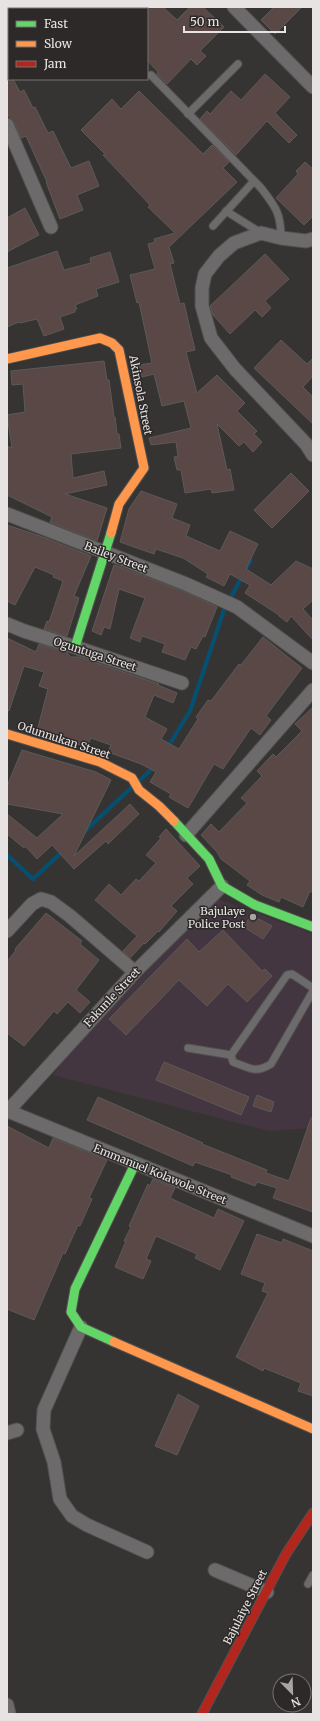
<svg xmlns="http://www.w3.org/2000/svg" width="320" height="1721" font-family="Merriweather,serif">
<rect width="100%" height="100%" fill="#363433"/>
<!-- education -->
<path fill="#443640" d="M218,899L313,934V1128L269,1131L53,1075L75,1044Z"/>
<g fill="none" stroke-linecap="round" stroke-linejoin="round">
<!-- stream -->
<g stroke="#055070" stroke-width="4">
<path d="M168,747L190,711L224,610L251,560"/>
<path d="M140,780L155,766"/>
<path d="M84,832L132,787"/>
<path d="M7,855L33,879L63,851"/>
</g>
</g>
<!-- building -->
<g fill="#594845" stroke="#5c5a59">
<path d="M147,7H163L177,20L190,7H203L224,27L200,51L206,56L197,65L191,59L167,84L157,74L158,72L147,60Z"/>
<path d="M274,7H302L275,34L261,20Z"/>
<path d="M7,66L9,70V79H13L20,92L24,90L33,108L35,107L48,133L53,131L71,168L89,161L99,186L77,195L83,210L60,219L46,182H47L26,136L21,138L14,122L7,114Z"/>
<path d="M265,74L290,97L275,113L297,135L289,143L267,121L236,155L200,119L207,111L210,114L231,91L241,100Z"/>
<path d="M139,91L203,154L212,145L229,162L223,168L237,182L169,247L174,263L170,264L180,304L184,303L195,350L186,352L197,393L217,375L245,403L237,411L257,431L254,434L262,442L253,452L244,442L239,446L217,424L227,470L230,469L234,490L212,493L211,489L185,493L181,470H177L174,457L178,456L176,442L151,445L149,438L191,428L184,401L162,406L154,374L142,377L139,365L152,363L139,302L137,303L130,275L155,269L148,244L155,242L154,239L175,233L148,207L150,205L103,155L105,154L81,130L112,99L121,109Z"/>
<path d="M305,162L313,169V216L304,225L276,198L298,174L296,171Z"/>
<path d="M25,208L39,235L7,252V218Z"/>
<path d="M57,251L64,270L91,263L90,258L110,252L119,282L96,289L98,296L75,305L77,309L75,310V312L60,317L64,329L44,336L37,319L20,323L19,322L7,327V268Z"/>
<path d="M265,254L289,279L265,301L271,308L262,317L255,310L230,334L213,315L210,306Z"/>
<path d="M281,340L307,364L313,358V376L303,387L313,397V424L254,368Z"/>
<path d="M104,361L107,380H109L114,417H115L117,434H119L121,448L71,454L73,478L104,471L107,485L65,494L107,508L97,541L50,522L52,517L7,495V446L12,448L7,415L25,412L23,384L12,385L11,371Z"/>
<path d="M291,473L309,491L272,528L254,510Z"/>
<path d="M141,491L177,504L172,518L190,525L186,536L220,551L230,531L258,544L246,569L271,585L296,561L313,569V600L303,609L313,620V640L291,616L287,622L279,616V615L245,593L250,585L230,574L224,586L206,577L208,574L183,558L156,549L154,554L120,542L129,509Z"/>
<path d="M7,525L40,536L91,556L74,596L79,598L67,636L44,629L47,621L49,622L63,581L53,577L54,575L35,567L15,605L7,601Z"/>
<path d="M114,565L183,591L217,607L205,637L203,636L196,649L191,647L185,660L162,652L165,644L142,636L140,642L130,638L145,598L119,589L110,629L104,627L101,635L92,631Z"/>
<path d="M263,637L302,668L266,716L271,720L260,735L251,728L223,769L214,764L188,808L169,797L171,794L150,782L156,772L141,764L108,752L111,745L91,738L87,747L37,731L48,689L39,686L44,672L24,666L9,711L7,710V638L36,652L39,644L66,652L71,657H79L159,684L158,685L177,693L173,703L154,695L145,717L167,729L161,739L179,749L198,719L196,717L208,700L211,701L239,664L241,665Z"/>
<path d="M313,707V893L310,891L303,907L281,897L279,902L262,895L247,885L250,881L221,859L217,852L201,835L211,824L219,832L247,803L241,798L262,776L257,771L273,754L276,757L302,731L295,724Z"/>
<path d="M22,750L96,772L111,780L74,856L130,804L139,814L108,844L106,841L74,869L52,845L37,859L25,846L24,848L7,834V814L37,838L63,814L7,804V786Z"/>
<path d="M166,829L200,866L187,878L193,884L171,906L177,911L159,932L158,931L145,944L144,943L130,958L123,951L137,936L95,900L109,884L121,895L136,879L139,881L156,863L146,855L161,838L159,837Z"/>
<path d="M46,913L82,941L80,944L99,960L76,990L90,1002L80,1013L68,1002L57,1014L54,1011L24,1046L7,1033V962L16,950L15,949Z"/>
<path d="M251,915L272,926L263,939L244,927Z"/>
<path d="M223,930L262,971L265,969L272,976L247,1002L228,984L207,1006L179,980L126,1035L109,1019L187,939L199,952Z"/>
<path d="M164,1062L249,1097L241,1115L156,1080Z"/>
<path d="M257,1095L274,1102L271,1112L253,1106Z"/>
<path d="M98,1097L203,1143L202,1144L267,1170L266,1173L289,1181L311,1118H313V1212L273,1198L277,1188L257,1182L255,1186L231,1177L232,1175L195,1162L193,1166L87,1120Z"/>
<path d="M7,1126L49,1148L53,1138L107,1160L89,1198L92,1199L80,1226L78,1225L65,1254L63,1253L34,1320L7,1309Z"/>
<path d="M153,1179L175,1188L170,1198L214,1218L218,1209L244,1221L220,1270L195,1258L197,1254L156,1236L146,1259L151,1261L143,1279L115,1267L126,1241H124L131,1227L129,1226L148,1184L150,1186Z"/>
<path d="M257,1234L282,1243L283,1239L313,1251V1396L298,1391L301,1383L264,1368L263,1371L236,1357L268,1293L262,1291L265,1283L241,1274Z"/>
<path d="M178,1394L199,1406L177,1455L155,1446Z"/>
</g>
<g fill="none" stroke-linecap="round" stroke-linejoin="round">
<defs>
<g id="lane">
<path d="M151,75L261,188C276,207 281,214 281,238"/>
<path d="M188,114L238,64"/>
<path d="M226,211L261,233"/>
<path d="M213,226L254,181"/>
<path d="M313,988L292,974L287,975L231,1055L233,1062C250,1068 255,1074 271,1064L313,991"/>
<path d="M188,1048L231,1055"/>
<path d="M308,1584L313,1575"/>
</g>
<g id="street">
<path d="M234,7L313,87"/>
<path d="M54,9L56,7"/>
<path d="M7,125L51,227"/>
<path d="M313,239L306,241L281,238L261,233L234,243L219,256L205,274L202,288V306L211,338L235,369L306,444L313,455"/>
<path d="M7,514L186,584L237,607L313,663"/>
<path d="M7,624L24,631L75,647L182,683"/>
<path d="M186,835L313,690"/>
<path d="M7,931L32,904L41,899L51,902L70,916L135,972"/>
<path d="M8,1111L313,1236"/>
<path d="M7,1112L135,972L222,886"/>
<path d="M81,1327L44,1410L43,1429L54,1462L60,1499L72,1516L87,1525L147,1552"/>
<path d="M7,1433L17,1430"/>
<path d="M215,1570L267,1592"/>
<path d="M7,1705L9,1714"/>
</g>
<g id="fast">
<path d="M75,647L111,533"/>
<path d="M174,821L209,859L222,886L255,905L313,927"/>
<path d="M114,1342L81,1327L71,1312L75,1289L135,1164"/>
</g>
<g id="slow">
<path d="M7,359L100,338L112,343L119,350L144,468L119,504L111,533"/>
<path d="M7,734L100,762L132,778L139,790L159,806L174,821"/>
<path d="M114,1342L313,1429"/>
</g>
<path id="jam" d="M202,1714L286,1554L313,1513"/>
</defs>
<!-- lane casing -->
<use href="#lane" stroke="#52504f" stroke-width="9"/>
<!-- street casing -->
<use href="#street" stroke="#52504f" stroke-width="15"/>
<!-- fast casing -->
<use href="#fast" stroke="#52504f" stroke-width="11"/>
<!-- slow casing -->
<use href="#slow" stroke="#52504f" stroke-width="11"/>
<!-- jam casing -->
<use href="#jam" stroke="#52504f" stroke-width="11"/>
<!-- lane -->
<use href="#lane" stroke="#6c6a6a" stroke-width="7"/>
<!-- street -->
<use href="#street" stroke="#6c6a6a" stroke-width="13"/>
<!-- fast -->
<use href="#fast" stroke="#63d668" stroke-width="9"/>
<!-- slow -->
<use href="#slow" stroke="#ff974d" stroke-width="9"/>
<!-- jam -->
<use href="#jam" stroke="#b3261e" stroke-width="9"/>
</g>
<!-- markers -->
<circle fill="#a8a6a5" stroke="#2d2928" stroke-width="1.5" cx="253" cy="917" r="4"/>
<g text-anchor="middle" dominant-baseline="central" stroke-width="3" stroke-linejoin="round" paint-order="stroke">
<!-- street labels -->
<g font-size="11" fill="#e6e3e2" stroke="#2d2928">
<text transform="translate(141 395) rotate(79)">Akinsola Street</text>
<text transform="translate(116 557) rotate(21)">Bailey Street</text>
<text transform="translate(95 654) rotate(18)">Oguntuga Street</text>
<text transform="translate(64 740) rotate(18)">Odunnukan Street</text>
<text transform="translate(112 997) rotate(-47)">Fakunle Street</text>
<text transform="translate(160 1174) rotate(22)">Emmanuel Kolawole Street</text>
<text transform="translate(245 1607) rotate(-63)">Bajulaiye Street</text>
</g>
<!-- poi labels -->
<g font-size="11" fill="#e6e3e2" stroke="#2d2928" text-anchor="end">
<text x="245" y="911">Bajulaye<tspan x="245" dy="13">Police Post</tspan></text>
</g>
</g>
<!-- border -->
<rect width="320" height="1721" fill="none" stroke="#e6e3e2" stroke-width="16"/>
<!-- legend -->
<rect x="8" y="8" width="140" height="72" fill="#2d2928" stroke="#777372"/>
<rect x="16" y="21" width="20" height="6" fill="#63d668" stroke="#777372"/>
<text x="44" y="28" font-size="12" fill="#e6e3e2">Fast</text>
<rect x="16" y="41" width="20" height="6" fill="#ff974d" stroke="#777372"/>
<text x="44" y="48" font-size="12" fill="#e6e3e2">Slow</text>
<rect x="16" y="61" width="20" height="6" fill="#b3261e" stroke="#777372"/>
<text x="44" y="68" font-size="12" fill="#e6e3e2">Jam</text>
<!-- north arrow -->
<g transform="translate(292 1693) rotate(157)"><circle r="19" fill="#2d2928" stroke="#777372"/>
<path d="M0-3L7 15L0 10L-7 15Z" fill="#a8a6a5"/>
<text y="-6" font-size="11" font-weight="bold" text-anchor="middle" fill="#e6e3e2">N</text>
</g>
<!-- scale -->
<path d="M184 26v6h101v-6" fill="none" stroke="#e6e3e2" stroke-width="2"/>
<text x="190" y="26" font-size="12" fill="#e6e3e2" stroke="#2d2928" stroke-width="3" paint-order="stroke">50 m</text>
</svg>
